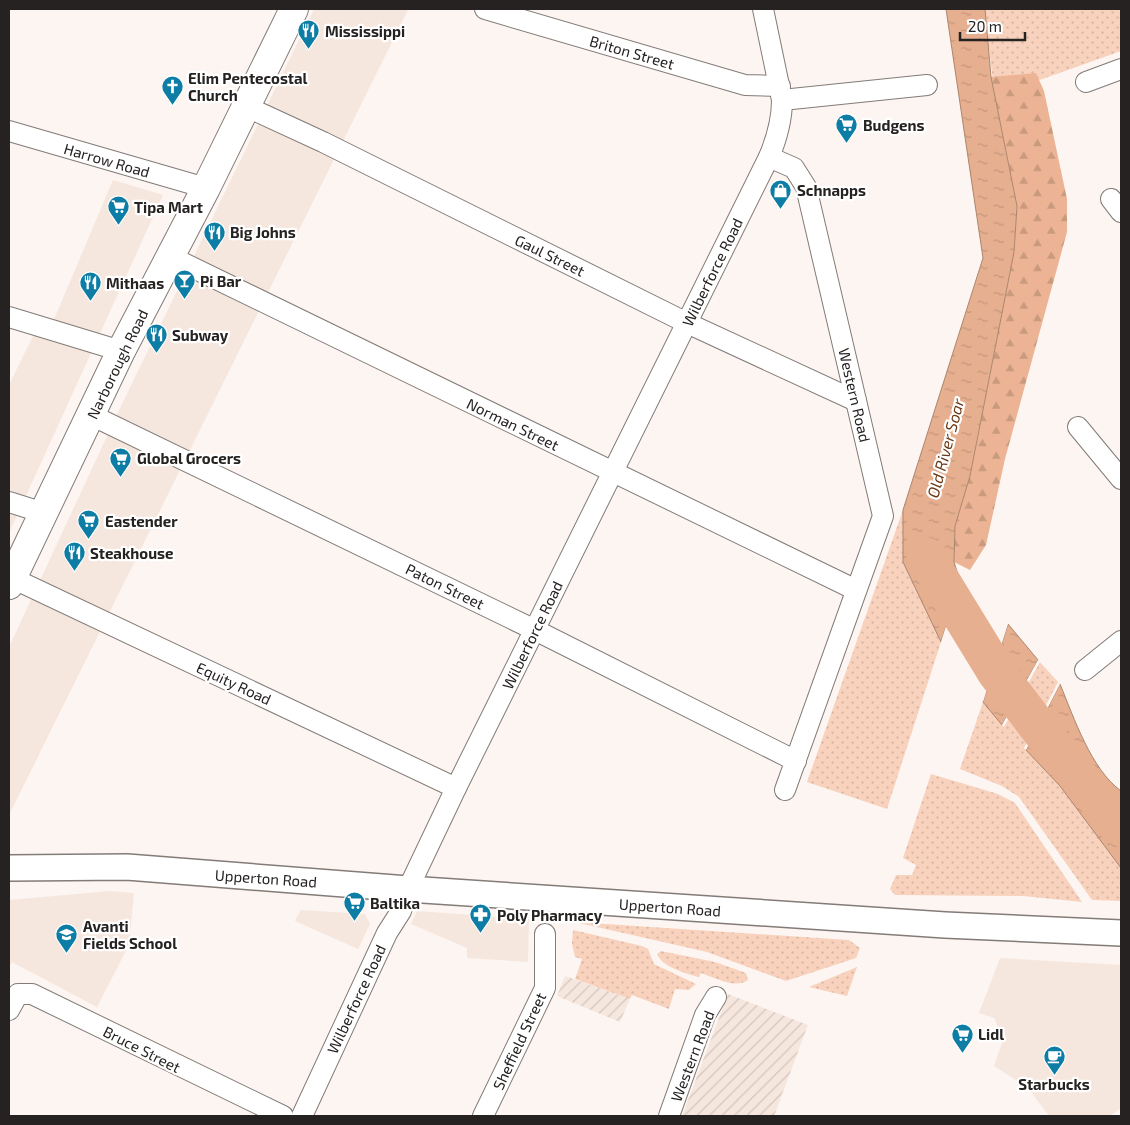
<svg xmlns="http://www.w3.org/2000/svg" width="1130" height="1125" font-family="'Exo 2',sans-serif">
<defs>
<pattern id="industrial-furrows" width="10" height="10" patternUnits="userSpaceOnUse" patternTransform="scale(1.25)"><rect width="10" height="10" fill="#f6e7de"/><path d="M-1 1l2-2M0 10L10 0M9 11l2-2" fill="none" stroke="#d3c6be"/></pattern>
<pattern id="grass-dots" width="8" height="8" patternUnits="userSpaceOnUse" patternTransform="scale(1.25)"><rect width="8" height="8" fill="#f8d2bd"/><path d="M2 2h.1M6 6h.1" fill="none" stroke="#d4b4a2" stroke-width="1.8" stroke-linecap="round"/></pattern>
<pattern id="forest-firs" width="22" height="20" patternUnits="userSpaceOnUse" patternTransform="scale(1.25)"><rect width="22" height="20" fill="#ecb494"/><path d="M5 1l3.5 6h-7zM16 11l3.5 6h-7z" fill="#ca9a7f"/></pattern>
<pattern id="water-ripples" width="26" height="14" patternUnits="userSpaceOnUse" patternTransform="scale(1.25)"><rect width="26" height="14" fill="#e6af8f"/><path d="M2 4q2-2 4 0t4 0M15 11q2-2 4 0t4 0" fill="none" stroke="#c5967b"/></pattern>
</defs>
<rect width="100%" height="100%" fill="#fdf5f1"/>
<!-- built -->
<g fill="#f6e7de">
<path d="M314,9L408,10L9,815V647L122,404Z"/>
<path d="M113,180L163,195L9,533V385L38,326L50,329Z"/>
<path d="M110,891L134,893L129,945L97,1007L12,962L9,967V900Z"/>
<path d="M301,910L365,914L370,924L358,949L295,921Z"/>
<path d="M417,911L529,919L528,962L467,958V948L411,924Z"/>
<path d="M1000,958L1121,965V1108L1110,1116H1049L1028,1088L994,1066L1003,1040L994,1018L979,1013Z"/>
</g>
<!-- industrial -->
<g fill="url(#industrial-furrows)">
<path d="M565,976L630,999L620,1022L557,996Z"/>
<path d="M728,994L808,1025L774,1116H682Z"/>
</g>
<!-- grass -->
<g fill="url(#grass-dots)">
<path d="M984,9H1121V51L995,96Z"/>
<path d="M903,510V562L941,642L887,809L807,782Z"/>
<path d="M1038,660L1060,684L1026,750L1060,786L1121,868V901L1092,900L1019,797L1002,786L960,769L983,702L1002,725Z"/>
<path d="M931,774L998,794L1015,803L1082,902L1023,896L895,895L890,889L896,875H912L916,865L903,858Z"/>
<path d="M575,922L849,940L860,948L856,958L786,981L707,952Z"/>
<path d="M573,930L642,946L648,949L654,964L696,984L689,990L675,989L669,1009L632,995L630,999L575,979L582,959L575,957L572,944Z"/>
<path d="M661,951L715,962L746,973L748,980C734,989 716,978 701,973L699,977C687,974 662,967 657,954Z"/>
<path d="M857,967L847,996L809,987Z"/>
</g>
<!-- forest -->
<path fill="url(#forest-firs)" d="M1036,73L1044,91L1067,199V232L1005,459L986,545L970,570L954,562L955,526L970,476L1014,252L1017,206L991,77Z"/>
<!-- water -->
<g fill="url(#water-ripples)" stroke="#ac856e">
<path d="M946,9H985L991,77L1017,206L1014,252L970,476L955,526L954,562L960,581L941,642L903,562V510L983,258Z"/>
<path d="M1008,624L1038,660L1002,725L983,702Z"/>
<path d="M1060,684C1074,718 1091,769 1121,791V868L1060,786L1026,750Z"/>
</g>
<!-- pier -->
<g fill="#fdf5f1">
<path d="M960,581L962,583L942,644L941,642Z"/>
<path d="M1006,622L1008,624L983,702L981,699Z"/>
<path d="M1038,660L1040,662L1004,727L1002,725Z"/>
<path d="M1058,682L1060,684L1026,750L1024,748Z"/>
</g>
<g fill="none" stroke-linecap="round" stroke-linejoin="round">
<!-- river -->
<path stroke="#e6af8f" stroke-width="39" d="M926,557L997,673L1049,741L1121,827"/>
<defs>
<g id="minor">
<path d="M485,9L745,85L780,86"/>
<path d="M1086,82L1121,69"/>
<path d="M782,100L927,85"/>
<path d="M245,106L323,142L687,323L856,401"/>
<path d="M9,131L206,188"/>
<path d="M769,157L794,168L806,187L883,516L785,790"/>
<path d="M1111,199L1121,212"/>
<path d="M171,257L856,590"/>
<path d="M9,317L121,351"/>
<path d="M91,415L535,630L796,761"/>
<path d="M1078,427L1121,479"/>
<path d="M9,502L44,513"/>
<path d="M12,578L456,788"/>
<path d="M1085,670L1121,641"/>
<path d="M9,1010L18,994H32L283,1116"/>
<path d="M302,1116L387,933L401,911L408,889L456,788L769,157C777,138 782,121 782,100L763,9"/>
<path d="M483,1116L545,988V934"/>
<path d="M669,1116L705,1015L716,997"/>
</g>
<path id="tertiary" d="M9,868L127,867L408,889L945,925L1121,933"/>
<path id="primary" d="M9,585L121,351L206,188L294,9"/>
</defs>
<!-- minor casing -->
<use href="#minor" stroke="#827b77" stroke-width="22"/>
<!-- tertiary casing -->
<use href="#tertiary" stroke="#827b77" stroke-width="28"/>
<!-- primary casing -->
<use href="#primary" stroke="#827b77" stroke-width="30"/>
<!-- minor -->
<use href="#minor" stroke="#fff" stroke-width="20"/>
<!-- tertiary -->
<use href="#tertiary" stroke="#fff" stroke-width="25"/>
<!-- primary -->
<use href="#primary" stroke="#fff" stroke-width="28"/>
</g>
<!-- icons -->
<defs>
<symbol id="restaurant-pin" viewBox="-11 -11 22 30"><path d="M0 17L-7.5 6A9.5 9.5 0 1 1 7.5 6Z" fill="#0d7da5" stroke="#fff"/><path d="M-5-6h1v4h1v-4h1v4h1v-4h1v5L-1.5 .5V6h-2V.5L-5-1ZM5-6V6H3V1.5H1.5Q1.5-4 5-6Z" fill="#fff"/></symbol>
<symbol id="church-pin" viewBox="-11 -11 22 30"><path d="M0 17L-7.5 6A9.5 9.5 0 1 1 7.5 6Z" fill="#0d7da5" stroke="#fff"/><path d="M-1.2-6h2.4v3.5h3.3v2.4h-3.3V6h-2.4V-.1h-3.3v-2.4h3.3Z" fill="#fff"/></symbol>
<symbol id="supermarket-pin" viewBox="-11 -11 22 30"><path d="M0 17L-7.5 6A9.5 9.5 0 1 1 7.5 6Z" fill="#0d7da5" stroke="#fff"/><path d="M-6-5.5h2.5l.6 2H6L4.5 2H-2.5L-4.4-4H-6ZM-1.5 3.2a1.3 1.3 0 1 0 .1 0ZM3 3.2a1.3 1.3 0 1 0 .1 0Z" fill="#fff"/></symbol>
<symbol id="shop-pin" viewBox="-11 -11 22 30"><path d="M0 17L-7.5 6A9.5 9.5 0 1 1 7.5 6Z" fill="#0d7da5" stroke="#fff"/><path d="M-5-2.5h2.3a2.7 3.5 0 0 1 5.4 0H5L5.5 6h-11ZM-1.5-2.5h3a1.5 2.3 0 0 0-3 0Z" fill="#fff"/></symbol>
<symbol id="bar-pin" viewBox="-11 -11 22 30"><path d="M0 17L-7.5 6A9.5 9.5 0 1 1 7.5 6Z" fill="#0d7da5" stroke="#fff"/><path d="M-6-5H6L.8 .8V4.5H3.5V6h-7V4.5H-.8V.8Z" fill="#fff"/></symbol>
<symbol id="pharmacy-pin" viewBox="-11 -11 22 30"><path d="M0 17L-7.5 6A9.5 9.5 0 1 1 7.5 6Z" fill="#0d7da5" stroke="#fff"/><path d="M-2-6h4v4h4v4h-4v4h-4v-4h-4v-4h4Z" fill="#fff"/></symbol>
<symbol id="school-pin" viewBox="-11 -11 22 30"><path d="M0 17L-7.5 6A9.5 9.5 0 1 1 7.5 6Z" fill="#0d7da5" stroke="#fff"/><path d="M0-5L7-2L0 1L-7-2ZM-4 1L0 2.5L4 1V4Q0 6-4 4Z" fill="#fff"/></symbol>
<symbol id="cafe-pin" viewBox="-11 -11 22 30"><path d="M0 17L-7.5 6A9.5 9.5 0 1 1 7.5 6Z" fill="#0d7da5" stroke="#fff"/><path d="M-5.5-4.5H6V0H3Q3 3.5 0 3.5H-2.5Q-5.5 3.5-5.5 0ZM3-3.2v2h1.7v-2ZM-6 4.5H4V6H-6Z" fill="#fff"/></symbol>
</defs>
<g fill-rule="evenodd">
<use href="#restaurant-pin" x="296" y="18" width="25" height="34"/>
<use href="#church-pin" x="160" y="74" width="25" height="34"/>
<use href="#supermarket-pin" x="834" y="112" width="25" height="34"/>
<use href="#shop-pin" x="768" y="178" width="25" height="34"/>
<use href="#supermarket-pin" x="106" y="194" width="25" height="34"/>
<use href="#restaurant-pin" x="202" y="220" width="25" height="34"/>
<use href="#bar-pin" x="172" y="268" width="25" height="34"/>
<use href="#restaurant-pin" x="78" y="270" width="25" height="34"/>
<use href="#restaurant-pin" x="144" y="322" width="25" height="34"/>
<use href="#supermarket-pin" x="108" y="446" width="25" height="34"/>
<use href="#supermarket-pin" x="76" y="508" width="25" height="34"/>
<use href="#restaurant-pin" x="62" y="540" width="25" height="34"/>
<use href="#supermarket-pin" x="342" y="890" width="25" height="34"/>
<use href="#pharmacy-pin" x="468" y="902" width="25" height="34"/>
<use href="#school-pin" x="54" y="922" width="25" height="34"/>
<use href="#supermarket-pin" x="950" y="1022" width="25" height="34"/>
<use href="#cafe-pin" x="1042" y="1044" width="25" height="34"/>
</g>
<g text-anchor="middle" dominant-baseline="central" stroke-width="4.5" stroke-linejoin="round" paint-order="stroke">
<!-- poi labels -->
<g font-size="15" font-weight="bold" fill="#252221" stroke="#fff" text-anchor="start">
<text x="325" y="31">Mississippi</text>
<text x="188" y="78">Elim Pentecostal<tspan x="188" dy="17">Church</tspan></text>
<text x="863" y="125">Budgens</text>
<text x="797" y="190">Schnapps</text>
<text x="134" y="207">Tipa Mart</text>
<text x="230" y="232">Big Johns</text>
<text x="200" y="281">Pi Bar</text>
<text x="106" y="283">Mithaas</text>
<text x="172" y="335">Subway</text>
<text x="137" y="458">Global Grocers</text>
<text x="105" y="521">Eastender</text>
<text x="90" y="553">Steakhouse</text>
<text x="370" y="903">Baltika</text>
<text x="497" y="915">Poly Pharmacy</text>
<text x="83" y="926">Avanti<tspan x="83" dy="17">Fields School</tspan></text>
<text x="978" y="1034">Lidl</text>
<text x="1054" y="1084" text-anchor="middle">Starbucks</text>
</g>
<!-- street labels -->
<g font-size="15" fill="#252221" stroke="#fff">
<text transform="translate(632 52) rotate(16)">Briton Street</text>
<text transform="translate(107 160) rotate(16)">Harrow Road</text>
<text transform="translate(550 255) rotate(26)">Gaul Street</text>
<text transform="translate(712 272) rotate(-64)">Wilberforce Road</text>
<text transform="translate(117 364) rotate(-64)">Narborough Road</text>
<text transform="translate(855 395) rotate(77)">Western Road</text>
<text transform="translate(513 424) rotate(26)">Norman Street</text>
<text transform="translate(445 586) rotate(26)">Paton Street</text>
<text transform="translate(532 635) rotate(-64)">Wilberforce Road</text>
<text transform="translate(234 683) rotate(25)">Equity Road</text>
<text transform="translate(266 878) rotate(4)">Upperton Road</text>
<text transform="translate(670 907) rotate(4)">Upperton Road</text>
<text transform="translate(356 999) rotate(-65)">Wilberforce Road</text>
<text transform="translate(519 1041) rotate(-65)">Sheffield Street</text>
<text transform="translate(142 1049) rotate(27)">Bruce Street</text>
<text transform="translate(692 1056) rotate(-69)">Western Road</text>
</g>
<!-- water labels -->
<g font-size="16" font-style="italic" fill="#6c3816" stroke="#fff">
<text transform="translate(945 448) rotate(-75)">Old River Soar</text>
</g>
</g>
<!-- border -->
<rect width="1130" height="1125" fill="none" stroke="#252221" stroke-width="20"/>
<!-- scale -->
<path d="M960 32v8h65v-8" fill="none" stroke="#252221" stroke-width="2.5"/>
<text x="968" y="32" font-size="15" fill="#252221" stroke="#ffffff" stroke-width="4" paint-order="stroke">20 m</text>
</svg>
